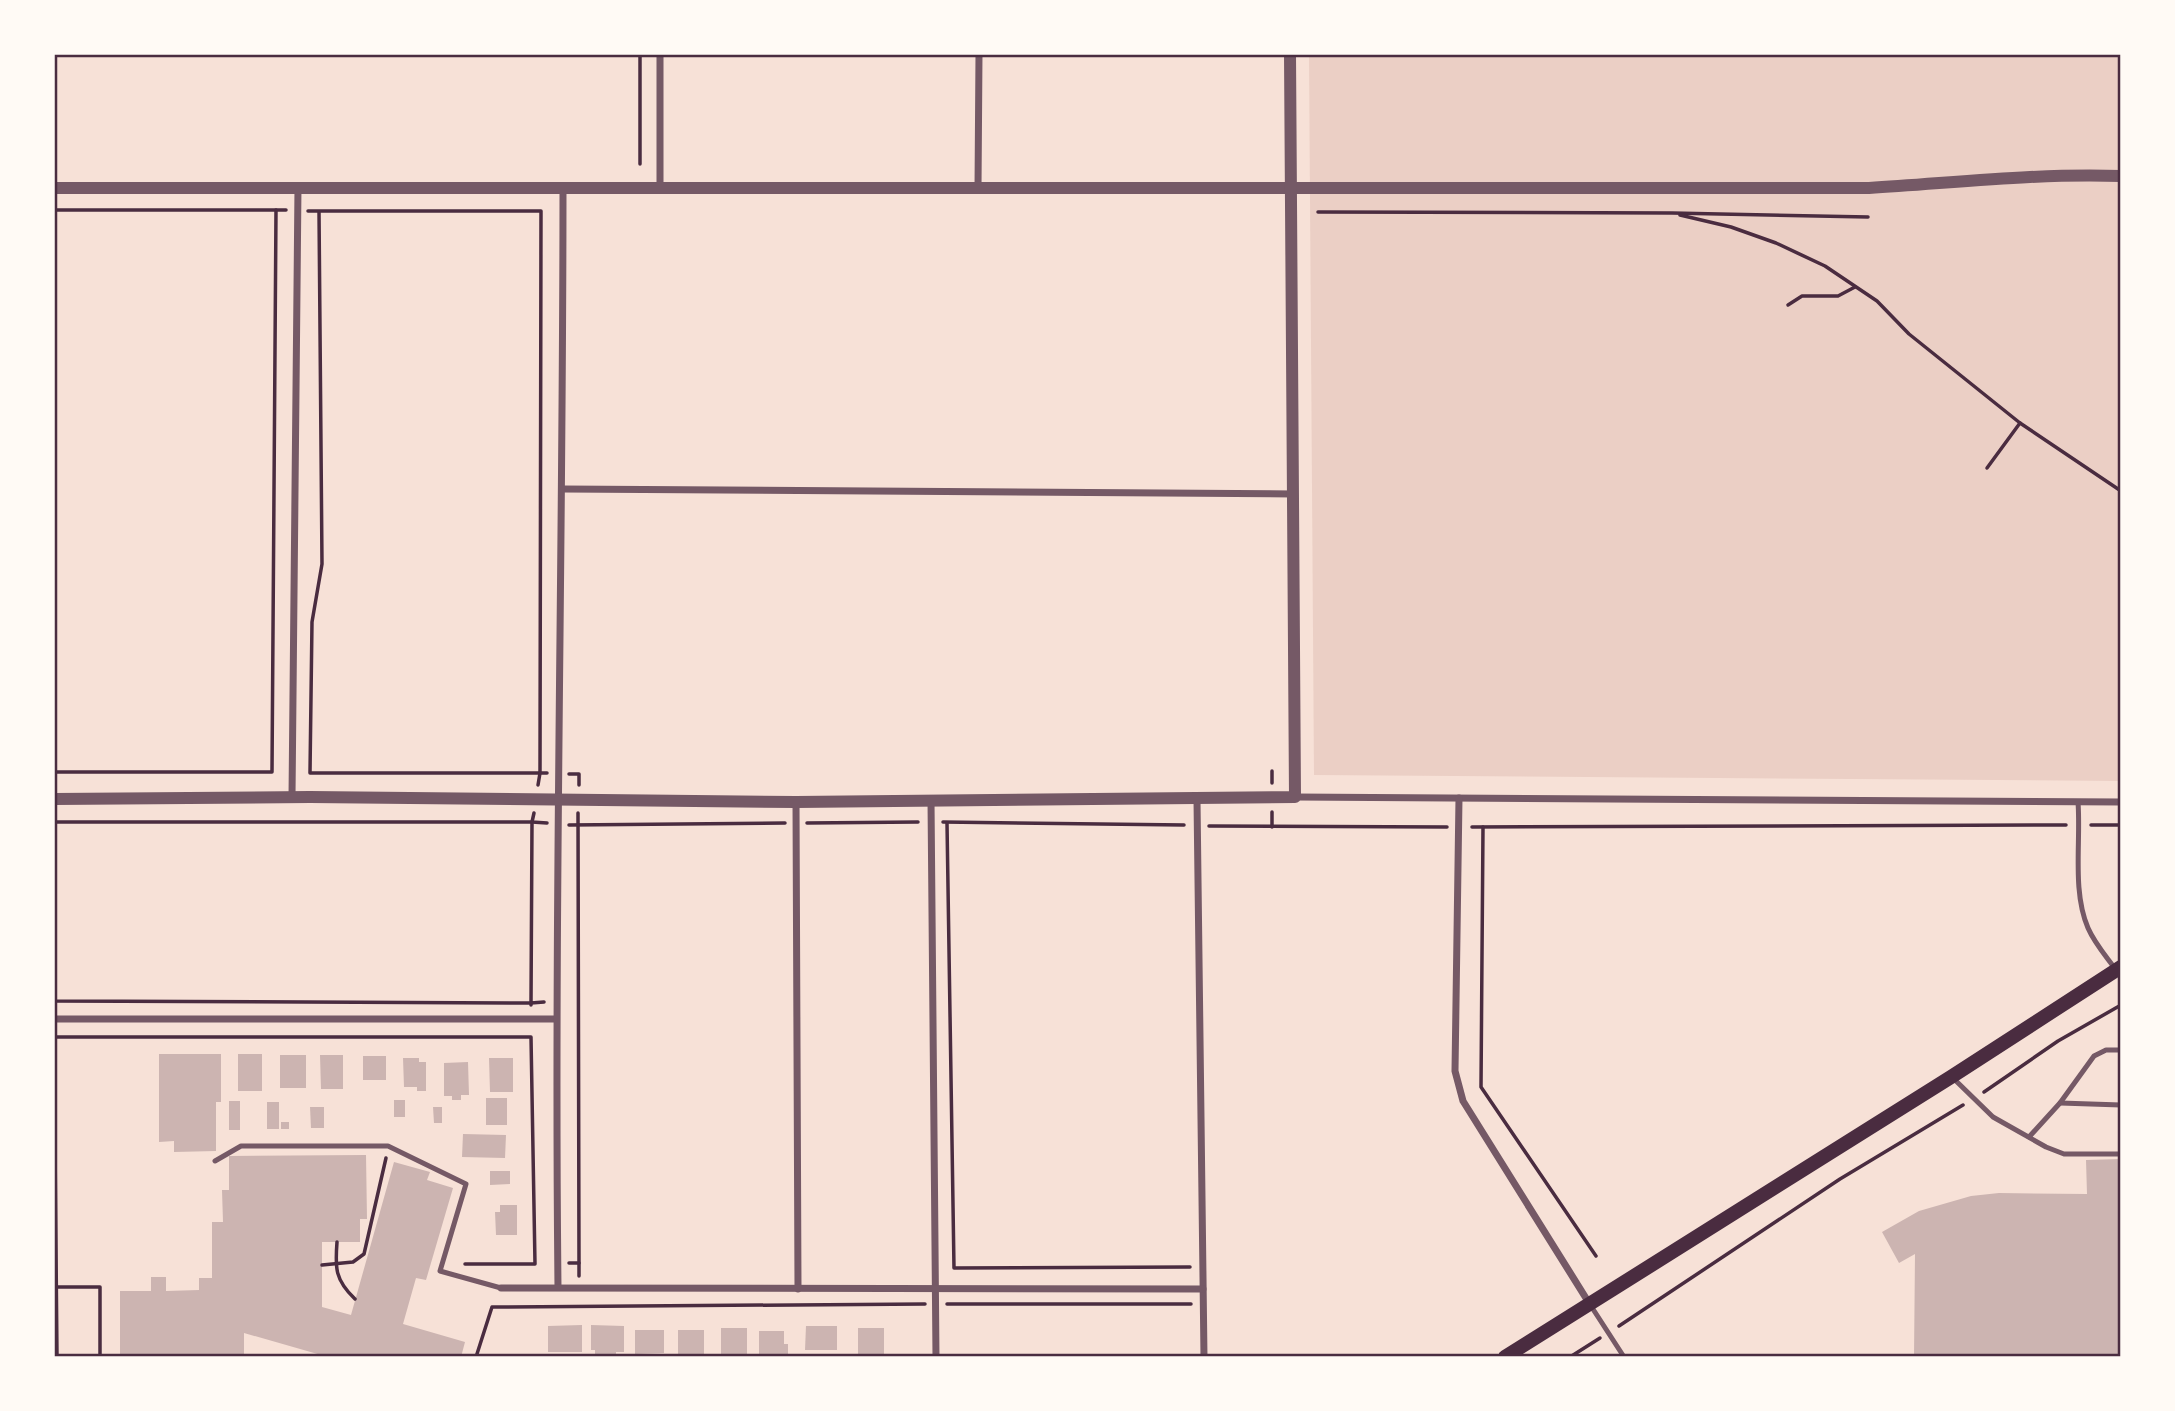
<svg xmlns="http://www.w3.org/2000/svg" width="2175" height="1411" font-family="Literata,serif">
<rect width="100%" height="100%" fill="#f7e1d7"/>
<!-- green -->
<path fill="#ebcfc5" d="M1309,54H2121V781L1314,775Z"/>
<!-- building -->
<g fill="#ccb4b1">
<path d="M159,1054H221V1102H216V1151L174,1152V1141L159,1142Z"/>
<rect x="238" y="1054" width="24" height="37"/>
<rect x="280" y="1055" width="26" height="33"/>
<path d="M320,1055H343V1089H321Z"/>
<rect x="363" y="1056" width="23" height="24"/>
<path d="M403,1058H419V1062H426V1091H417V1087H404Z"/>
<path d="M489,1058H513V1092H490Z"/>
<path d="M468,1062L469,1095H461V1100H452V1096H444V1063Z"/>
<rect x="486" y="1098" width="21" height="27"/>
<rect x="394" y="1100" width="11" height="17"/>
<rect x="229" y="1101" width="11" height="29"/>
<rect x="267" y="1102" width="12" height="27"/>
<path d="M310,1107H324V1128H311Z"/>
<path d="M433,1107H442V1123H434Z"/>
<rect x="281" y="1122" width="8" height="7"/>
<path d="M463,1134L506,1135L505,1158L462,1157Z"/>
<path d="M366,1155L367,1219H360V1242H322V1307L351,1315L394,1162L430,1172L427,1180L453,1188L426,1280L416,1278L403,1324L465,1342L461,1357H328L244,1333V1357H120V1291H151V1277H166V1291L199,1290V1278H212V1222H223L222,1190H229V1156Z"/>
<path d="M2121,1159V1357H1914L1915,1254L1899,1263L1882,1232L1919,1211L1971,1196L1999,1193L2087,1194L2086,1160Z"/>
<path d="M490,1171H510V1184L490,1185Z"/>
<path d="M500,1205H517V1235H496L495,1212H500Z"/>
<path d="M582,1325V1352H548V1326Z"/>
<path d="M591,1325L624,1326V1352H616V1357H595V1350H591Z"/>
<path d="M806,1326H837V1350H805Z"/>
<rect x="721" y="1328" width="26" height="28"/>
<rect x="858" y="1328" width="26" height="29"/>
<path d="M635,1330H664V1353L635,1354Z"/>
<rect x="678" y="1330" width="26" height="27"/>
<path d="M759,1331H784V1344H788V1357H759Z"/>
</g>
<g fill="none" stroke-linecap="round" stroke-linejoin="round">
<!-- path -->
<g stroke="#4a2c40" stroke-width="3.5">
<path d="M640,164V54"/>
<path d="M54,174L55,54"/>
<path d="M308,211H541L540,773H310L312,622L322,564L319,211"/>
<path d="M1318,212L1672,213L1868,217"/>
<path d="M1680,215L1731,227L1776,243L1825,266L1877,301L1909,334L2020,423L2121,491"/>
<path d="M1788,305L1802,296H1838L1855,287"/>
<path d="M54,411L55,210H286"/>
<path d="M1987,468L2020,423"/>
<path d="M1272,771V783"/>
<path d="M54,772H272L276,210"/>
<path d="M569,774H579V785"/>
<path d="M538,785L540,773H547"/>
<path d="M1272,812V827"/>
<path d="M534,813L532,822L547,823"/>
<path d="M578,813L579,1263"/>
<path d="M54,822H532L531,1003L544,1002"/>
<path d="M943,822L1184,825"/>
<path d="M807,823L918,822"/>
<path d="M947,823L954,1268L1190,1267"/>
<path d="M569,825L785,823"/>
<path d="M2091,825H2121"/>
<path d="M1209,826L1447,827"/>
<path d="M1472,827L2066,825"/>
<path d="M1483,827L1481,1087L1596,1256"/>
<path d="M54,893L55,1001L531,1003V1005"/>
<path d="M1984,1092L2058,1041L2121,1005"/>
<path d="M337,1242C335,1268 335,1280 355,1299"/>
<path d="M569,1263H579V1276"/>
<path d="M322,1265L353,1262L364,1254L386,1158"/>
<path d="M56,1287H100V1357"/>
<path d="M947,1304H1191"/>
<path d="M1619,1326L1840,1179L1963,1105"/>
<path d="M57,1357L54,1037H531L535,1264H465"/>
<path d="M476,1357L492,1307L925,1304"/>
<path d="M1570,1357L1600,1338"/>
</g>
<!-- service -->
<g stroke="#755966" stroke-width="5">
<path d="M2078,802C2081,842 2072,891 2088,928C2095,944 2106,956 2116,970"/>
<path d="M1954,1079L1993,1117L2046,1147L2064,1154H2121"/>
<path d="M2060,1103L2121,1105"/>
<path d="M2029,1137L2060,1103L2094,1056L2106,1050H2121"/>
<path d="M215,1161L241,1146H388L466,1184L440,1271L501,1288"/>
<path d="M1591,1306L1624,1357"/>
</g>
<!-- minor -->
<g stroke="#755966" stroke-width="7">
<path d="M660,187V54"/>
<path d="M978,188L979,54"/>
<path d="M563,489L1294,494"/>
<path d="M292,797L298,187"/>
<path d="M1295,797L2121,802"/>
<path d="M1459,798L1455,1071L1463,1101L1589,1303"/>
<path d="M931,800L936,1357"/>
<path d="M1197,800L1204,1357"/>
<path d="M796,802L798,1289"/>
<path d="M54,1019H555"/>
<path d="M558,1287C554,920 563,554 563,187"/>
<path d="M501,1288L1203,1289"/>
</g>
<!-- tertiary -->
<g stroke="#755966" stroke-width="12">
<path d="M54,188H1869C1953,183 2037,173 2121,176"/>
<path d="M54,799L310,797L796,802L1295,797L1290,54"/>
</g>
<!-- secondary -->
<path stroke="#4a2c40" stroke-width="14" d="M1505,1357L1951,1077L2121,967"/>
</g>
<!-- border -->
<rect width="2175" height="1411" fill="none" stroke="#fffaf5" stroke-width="112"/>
<rect x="56" y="56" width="2063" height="1299" fill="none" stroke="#4a2c40" stroke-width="2.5"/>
</svg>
